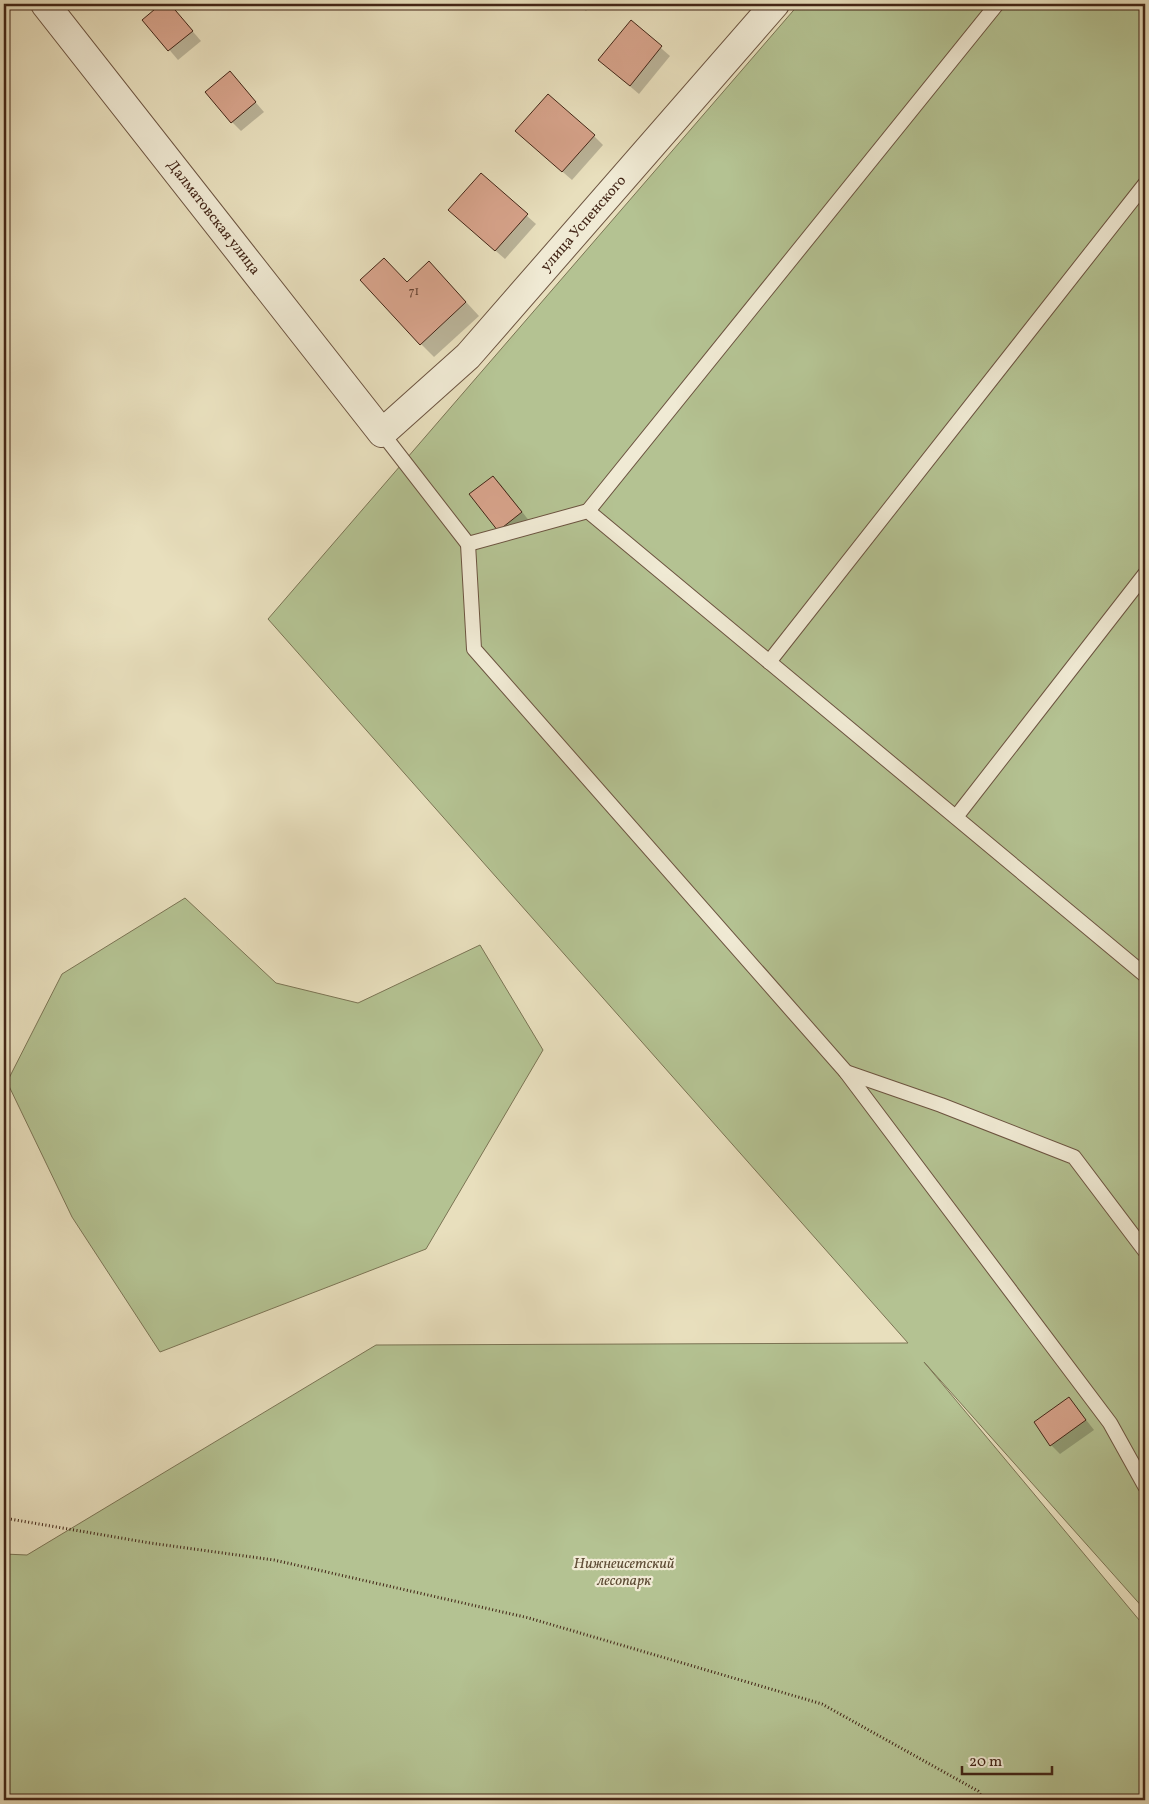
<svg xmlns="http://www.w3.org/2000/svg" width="1149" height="1804" font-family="Vollkorn,serif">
<rect width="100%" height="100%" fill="#e8dfbd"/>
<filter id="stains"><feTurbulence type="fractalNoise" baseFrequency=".004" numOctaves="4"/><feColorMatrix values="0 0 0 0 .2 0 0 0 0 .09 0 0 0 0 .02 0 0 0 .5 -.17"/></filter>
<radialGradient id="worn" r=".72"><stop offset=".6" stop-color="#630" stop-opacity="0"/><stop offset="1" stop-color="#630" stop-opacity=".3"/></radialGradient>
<!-- green -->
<g fill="#b4c292" stroke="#7b7454">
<path d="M799,4H1145V1610L924,1362L1145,1627V1800H4V1554L27,1555L376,1345L908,1343L268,619Z"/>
<path d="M185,898L276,983L358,1003L480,945L543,1050L426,1249L160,1352L72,1217L7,1082L62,974Z"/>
</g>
<!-- shadow -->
<g fill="#0003">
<path d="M163,4H169L201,41L178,60L144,20Z"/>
<path d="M577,4H592L586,11Z"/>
<path d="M631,22L670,56L639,94L599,60Z"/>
<path d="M230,73L264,112L241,131L232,122Z"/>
<path d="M594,136L603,145L572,180L526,140Z"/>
<path d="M481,175L536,224L505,259L459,219Z"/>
<path d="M442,276L479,316L434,357L421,344Z"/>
<path d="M493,477L502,486L530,522L499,530Z"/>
<path d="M1069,1398L1094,1430L1060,1454L1051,1445Z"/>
</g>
<!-- building -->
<g fill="#d7a38b" stroke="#422516">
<path d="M161,4H170L193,31L168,51L142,20Z"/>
<path d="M631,20L662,46L630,86L598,60Z"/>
<path d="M230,71L256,102L231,123L205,92Z"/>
<path d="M548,94L595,135L562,172L515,131Z"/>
<path d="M481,173L528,214L495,251L448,210Z"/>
<path d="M384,258L407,282L429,261L466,302L420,345L360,280Z"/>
<path d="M493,476L522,512L498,531L469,494Z"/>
<path d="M1069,1397L1086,1420L1050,1446L1034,1422Z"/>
</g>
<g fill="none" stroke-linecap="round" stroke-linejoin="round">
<defs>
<g id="lane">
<path d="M382,433L468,544L588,511L1145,975"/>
<path d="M588,511L997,4"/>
<path d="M468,544L474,649L846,1072L1110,1423L1145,1486"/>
<path d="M769,662L1145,184"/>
<path d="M956,817L1145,574"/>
<path d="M846,1072L941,1105L1074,1157L1145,1251"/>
</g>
<path id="street" d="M45,4L382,433L468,356L775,4"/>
</defs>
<!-- lane casing -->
<use href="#lane" stroke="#6c5440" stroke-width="16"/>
<!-- street casing -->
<use href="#street" stroke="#6c5440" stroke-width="30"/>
<!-- path -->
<path stroke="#422516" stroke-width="3" stroke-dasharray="1 2.5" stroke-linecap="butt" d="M4,1518L150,1543L274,1560L529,1618L822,1704L978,1791L984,1800"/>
<!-- lane -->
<use href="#lane" stroke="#f0ead4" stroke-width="14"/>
<!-- street -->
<use href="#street" stroke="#f0ead4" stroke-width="28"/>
</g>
<g text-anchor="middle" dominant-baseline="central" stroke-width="4.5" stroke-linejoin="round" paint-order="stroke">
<!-- number labels -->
<g font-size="12" fill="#674433">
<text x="414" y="292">71</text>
</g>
<!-- street labels -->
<g font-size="15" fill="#422516" stroke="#f0ead4">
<text transform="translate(213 218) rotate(52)">Далматовская улица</text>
<text transform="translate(584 224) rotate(-49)">улица Успенского</text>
</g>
<!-- park labels -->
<g font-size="15" font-style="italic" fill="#5e4c35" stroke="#f0ead4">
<text x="624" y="1564">Нижнеисетский<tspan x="624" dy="17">лесопарк</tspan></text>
</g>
</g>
<!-- margin -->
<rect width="1149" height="1804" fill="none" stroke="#e8dfbd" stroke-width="20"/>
<rect x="5" y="5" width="1139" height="1794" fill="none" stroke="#422516" stroke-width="2.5"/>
<rect x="10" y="10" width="1129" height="1784" fill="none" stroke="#422516"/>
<!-- scale -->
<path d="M962 1766v8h90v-8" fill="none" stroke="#422516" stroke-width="2.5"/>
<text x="969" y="1766" font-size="15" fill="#422516" stroke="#f0ead4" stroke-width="4" paint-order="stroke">20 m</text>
<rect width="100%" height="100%" filter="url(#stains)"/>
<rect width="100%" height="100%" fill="url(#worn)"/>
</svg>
